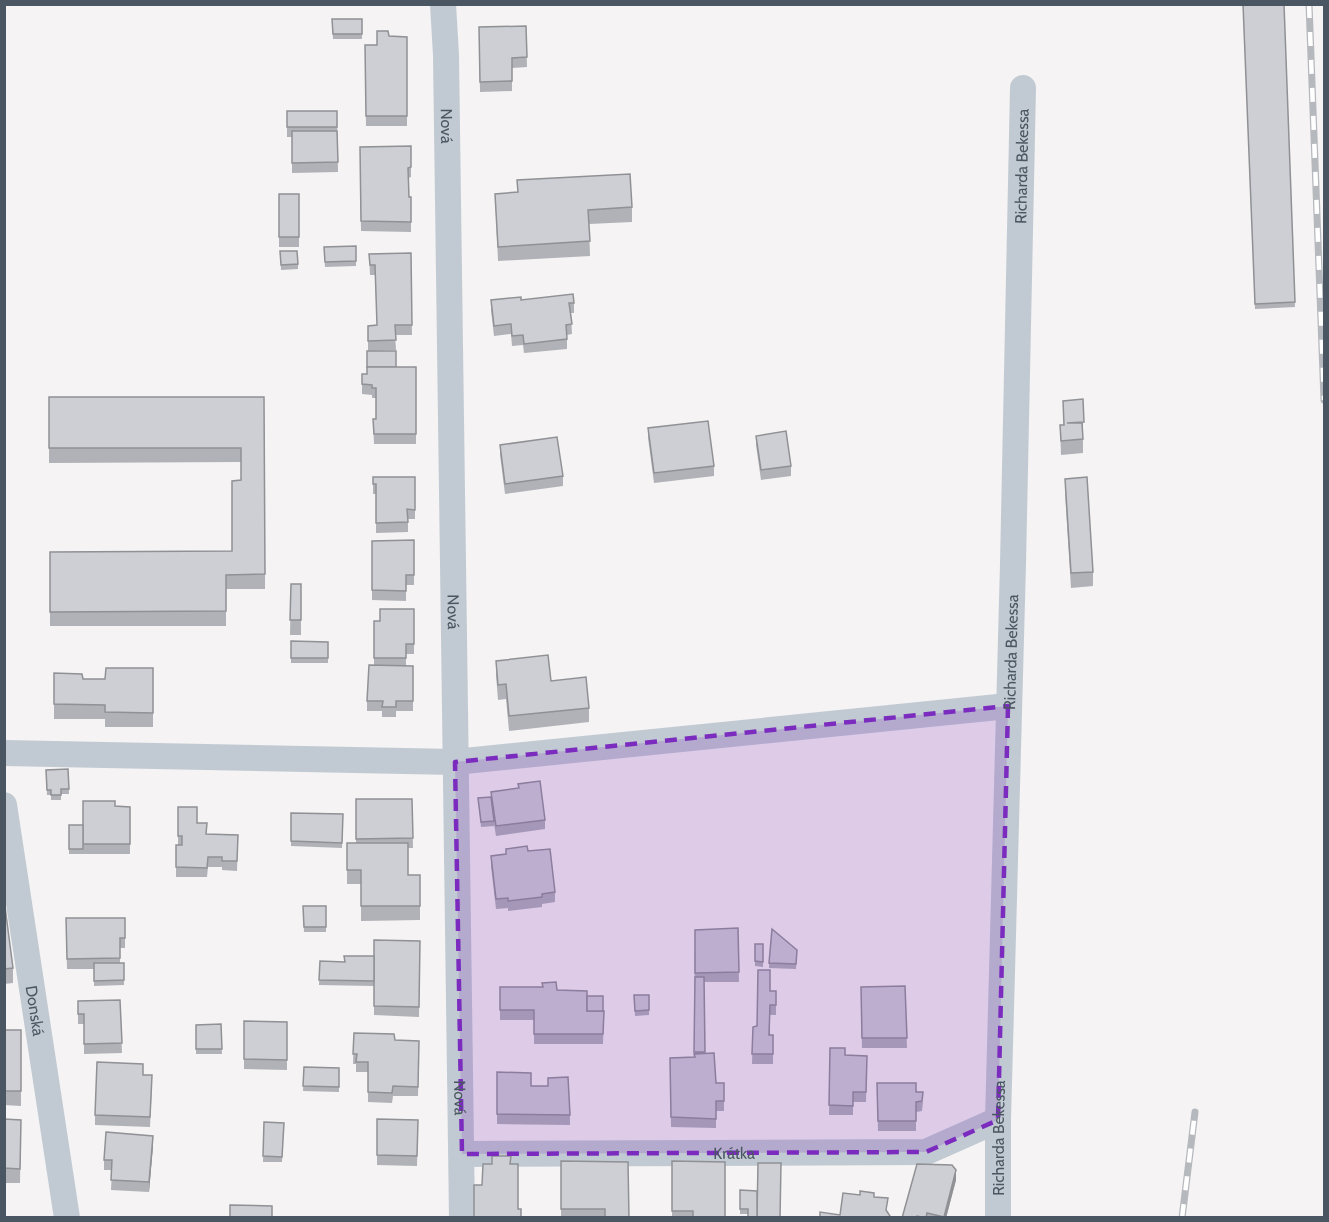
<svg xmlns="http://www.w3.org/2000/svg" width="1329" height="1222" font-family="Cabin,sans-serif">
<rect width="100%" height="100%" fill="#f5f3f3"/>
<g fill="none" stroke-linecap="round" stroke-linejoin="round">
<!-- street -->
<g stroke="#c1cad2" stroke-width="26">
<path id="s1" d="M443,4L446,55L462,1218"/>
<path d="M4,753L455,762L1008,706"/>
<path id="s2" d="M4,805L67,1218"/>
<path id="s3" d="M462,1154L926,1152L998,1120"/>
<path id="s4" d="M998,1218V1120L1013,564L1023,88"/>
</g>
<defs>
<g id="rail">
<path d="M1309,4L1324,400"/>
<path d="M1182,1218L1195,1112"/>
</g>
</defs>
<!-- rail casing -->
<use href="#rail" stroke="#b5b8bd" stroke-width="7"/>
<!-- rail -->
<use href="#rail" stroke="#fff" stroke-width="4.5" stroke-dasharray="14" stroke-linecap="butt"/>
</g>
<!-- wall -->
<g fill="#b0b2b7">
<path d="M1243,4H1284L1295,307L1255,309Z"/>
<path d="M332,19H362V39H333Z"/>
<path d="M526,26L527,67L512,68V91L480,92L479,27Z"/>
<path d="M389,36L407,37V126H366L365,45H377Z"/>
<path d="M287,111H337L338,172L292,173V137H287Z"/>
<path d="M411,146V177L408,178L409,197H411V232L361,231L360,147Z"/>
<path d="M517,180L632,207V222L589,224L590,256L498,261L495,194L517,192Z"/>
<rect x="279" y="194" width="20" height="53"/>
<path d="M356,246V266L325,267L324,247Z"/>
<path d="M280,251L298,264V269L281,270Z"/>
<path d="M411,253L412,335H395L396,350L368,351V326L377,325L375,275H370L369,254Z"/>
<path d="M491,300H521L574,303V313H571L572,334L567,335V349L524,353L523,345L512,346L511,334L494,336L491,310Z"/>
<path d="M396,367H416V444H374L373,419H376V398H372V395L362,394V374H367Z"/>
<path d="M49,397L265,449V589H226V626H50V552L232,551L241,480V462L49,463Z"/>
<path d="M1083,399V453L1061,455L1060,425H1064Z"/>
<path d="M648,428L714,466V476L654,483L648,438Z"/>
<path d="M756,436L791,466V476L761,480L756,445Z"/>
<path d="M500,445L563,476V486L505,494L500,455Z"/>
<path d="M373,477H415V519H408V532L376,533V494H373Z"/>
<path d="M1065,479L1093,572V586L1071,588L1065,493Z"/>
<path d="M414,540V585H406V601L372,600V541Z"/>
<path d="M291,584H301V635H290Z"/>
<path d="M414,609V654H406V666H413V711H396V717H382V711H367V701L374,665V621H380Z"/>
<path d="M291,641L328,642V663H291Z"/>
<path d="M496,661L551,681L589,708V722L509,731L506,699L498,700L496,675Z"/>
<path d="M153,668V727H105V719H54V673L83,679H105Z"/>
<path d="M68,769L69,794H61V800H51V795H47L46,770Z"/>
<path d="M518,784L545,820V829L496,836L494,824V826L481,827L478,798L491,797V792L518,788Z"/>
<path d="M356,799H412L413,848H408V875H420V920L361,921V884H347V843H356Z"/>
<path d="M115,806L130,807V854H69V849L83,825Z"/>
<path d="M178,807L197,823L207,834L238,835L237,871L222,870V867H208L207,877H176V845H178Z"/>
<path d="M291,813L343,814L342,848L291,846Z"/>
<path d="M528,851L555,892V902L542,904V907L508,911V908L496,909L491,866V856Z"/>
<path d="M4,899L13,968V983L4,984Z"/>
<path d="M303,906H326V932H304Z"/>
<path d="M66,918H125V948H120V963H124V985L94,986V969H67Z"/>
<path d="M738,928L739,982H704L705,1054L716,1083H724V1111H716V1128L671,1127L670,1058L694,1057L695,930Z"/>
<path d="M420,941L419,1017L374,1015V986L319,985L320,961L344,962L374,956Z"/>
<path d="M755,944H763V967L755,966Z"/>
<path d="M797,950L796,969L769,968V963Z"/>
<path d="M542,983L557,990L587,996L604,1011L603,1044H534V1020H500V987H542Z"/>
<path d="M905,986L907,1048H862L861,987Z"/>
<path d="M770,991H776V1015H770V1035H773V1064H752L753,1027L757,1026Z"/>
<path d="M634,995H649V1015L635,1016Z"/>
<path d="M120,1000L122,1053L84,1054V1024H78V1001Z"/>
<path d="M244,1021L287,1022V1070L244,1069Z"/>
<path d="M221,1024L222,1054H196V1025Z"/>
<path d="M4,1030H21V1106L4,1105Z"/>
<path d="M354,1033L395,1040L419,1041L418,1096H393L392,1103L368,1102V1072H356V1064H353Z"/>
<path d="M830,1048L845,1055L867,1056L866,1102H853V1115H829Z"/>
<path d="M304,1067L339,1068V1092L303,1091Z"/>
<path d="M497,1072L531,1086H548L570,1115V1125L497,1124Z"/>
<path d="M143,1075L152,1085L150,1127L95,1125V1115Z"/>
<path d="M877,1083L923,1102L922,1111L916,1112V1131H878Z"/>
<path d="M4,1119L21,1120L20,1183H4Z"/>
<path d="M377,1119L418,1120L417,1166L377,1165Z"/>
<path d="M264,1122L284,1123L282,1162H263Z"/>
<path d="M153,1146L149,1192L111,1190L112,1170H104V1160Z"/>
<path d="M561,1161L629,1218H561Z"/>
<path d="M672,1161L725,1218H672Z"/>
<path d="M781,1163L748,1214H740V1190L757,1191Z"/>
<path d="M956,1180L946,1218H902Z"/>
</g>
<!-- shaded-wall -->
<g fill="#909195">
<path d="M153,1136V1146L149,1192V1182Z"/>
<path d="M956,1170V1180L946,1218H944Z"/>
</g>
<!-- building -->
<g fill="#cdcfd5" stroke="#909195" stroke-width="1.5">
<path d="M1243,4H1284L1295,302L1255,304Z"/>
<path d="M332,19H362V34H333Z"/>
<path d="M526,26L527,57L512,58V81L480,82L479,27Z"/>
<path d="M377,31H388L389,36L407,37V116H366L365,45H377Z"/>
<rect x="287" y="111" width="50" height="16"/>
<path d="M292,131H337L338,162L292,163Z"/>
<path d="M411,146V167L408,168L409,197H411V222L361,221L360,147Z"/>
<path d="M630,174L632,207L588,210L590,241L498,247L495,194L518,192L517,180Z"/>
<rect x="279" y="194" width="20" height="43"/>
<path d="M356,246V261L325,262L324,247Z"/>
<path d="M280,251H297L298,264L281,265Z"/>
<path d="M411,253L412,325H395L396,340L368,341V326L377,325L375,265H370L369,254Z"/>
<path d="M573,294L574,303H569L572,324L566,325L567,339L524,344L523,335L512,336L511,324L494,326L491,300L521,297V300Z"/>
<rect x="367" y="351" width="29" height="16"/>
<path d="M367,367H416V434H374L373,419H376V388H372V385L362,384V374H367Z"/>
<path d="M49,397H264L265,574L226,575V611L50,612V552L232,551V481L241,480V448H49Z"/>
<path d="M1083,399L1084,422L1067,423H1082L1083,439L1061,441L1060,425H1064L1063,401Z"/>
<path d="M708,421L714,466L654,473L648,428Z"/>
<path d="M786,431L791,466L761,470L756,436Z"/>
<path d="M557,437L563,476L505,484L500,445Z"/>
<path d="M373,477H415V510L407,509L408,522L376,523V484H373Z"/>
<path d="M1087,477L1093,572L1071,573L1065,479Z"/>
<path d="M414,540V575H406V591L372,590V541Z"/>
<path d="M291,584H301V620H290Z"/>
<path d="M380,609H414V644H406V658H374V621H380Z"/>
<path d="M291,641L328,642V658H291Z"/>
<path d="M548,655L551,681L586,677L589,708L509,716L506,684L498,685L496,661Z"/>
<path d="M369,665L413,666V701H396V707H382L383,701H367Z"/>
<path d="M106,668H153V713L105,712V705L54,704V673L82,674L83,679H105Z"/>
<path d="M68,769L69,789H61V795H51V790H47L46,770Z"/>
<path d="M540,781L545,820L496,826L491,792L519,788L518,784Z"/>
<path d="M491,797L494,821L481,822L478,798Z"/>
<path d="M356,799H412L413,838L356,839Z"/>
<path d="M83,801H115V806L130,807V844H83Z"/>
<path d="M178,807H197V823H207L206,834L238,835L237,861H222V857H208L207,868L176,867V845H182V836H178Z"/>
<path d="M291,813L343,814L342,843L291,841Z"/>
<rect x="69" y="825" width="14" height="24"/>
<path d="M347,843H408V875H420V906H361V870H347Z"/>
<path d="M527,846L528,851L550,849L555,892L542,894V897L508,901V898L496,899L491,856L506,854V849Z"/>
<path d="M4,899L13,968L4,969Z"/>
<path d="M303,906H326V927H304Z"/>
<path d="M66,918H125V938H120V958L67,959Z"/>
<path d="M738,928L739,972L695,973V930Z"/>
<path d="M772,929L797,950L796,964L769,963Z"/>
<path d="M374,940L420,941L419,1007L374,1006Z"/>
<path d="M755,944H763V962L755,961Z"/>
<path d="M344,956H374V981L319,980L320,961L345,962Z"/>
<path d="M94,963H124V980L94,981Z"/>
<path d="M758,970H770V991H776V1005H770L769,1035H773V1054H752L753,1027L757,1026Z"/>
<path d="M695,977H704L705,1052H694Z"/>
<path d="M556,982L557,990L587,991V1011H604L603,1034H534V1010H500V987H543L542,983Z"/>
<path d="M905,986L907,1038H862L861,987Z"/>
<path d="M634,995H649V1010L635,1011Z"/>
<rect x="587" y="996" width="16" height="15"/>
<path d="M120,1000L122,1043L84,1044V1014H78V1001Z"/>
<path d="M244,1021L287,1022V1060L244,1059Z"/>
<path d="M221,1024L222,1049H196V1025Z"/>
<rect x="4" y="1030" width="17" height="61"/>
<path d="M354,1033L394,1034L395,1040L419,1041L418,1087L393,1086L392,1093L368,1092V1062H356L357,1054H353Z"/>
<path d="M830,1048H845V1055L867,1056L866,1092H853V1106L829,1105Z"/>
<path d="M714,1053L716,1083H724V1101H716V1119L671,1117L670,1058L695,1057L694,1054Z"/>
<path d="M97,1062L143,1064V1075H152L150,1117L95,1115Z"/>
<path d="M304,1067L339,1068V1087L303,1086Z"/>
<path d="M497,1072L531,1073V1086H548V1078L568,1077L570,1115L497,1114Z"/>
<path d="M877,1083H916V1092H923L922,1101L916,1102V1121H878Z"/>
<path d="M4,1119L21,1120L20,1169L4,1168Z"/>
<path d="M377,1119L418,1120L417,1156L377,1155Z"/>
<path d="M264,1122L284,1123L282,1157L263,1156Z"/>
<path d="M106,1132L153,1136L149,1182L111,1180L112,1160H104Z"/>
<path d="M492,1156H511L510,1164H518V1209H521V1218H474V1185H482L483,1164H492Z"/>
<path d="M561,1161L628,1162L629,1218H605V1209H561Z"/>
<path d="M672,1161L725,1162V1218H693V1211H672Z"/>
<path d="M758,1163H781L780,1218H757Z"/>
<path d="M917,1164L952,1165L956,1170L944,1217L927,1213L926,1218L917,1216L915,1218H902Z"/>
<path d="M740,1190L757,1191V1218H748V1209H740Z"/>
<path d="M860,1191L874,1193V1197L888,1198L886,1210L890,1216L889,1218H820V1212L840,1215L843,1193L860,1195Z"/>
<path d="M230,1205L272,1206V1218H230Z"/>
</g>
<!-- marked area -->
<path fill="#7b2cbf" fill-opacity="0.2" stroke="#7b2cbf" stroke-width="4.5" stroke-dasharray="12 8" stroke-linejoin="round" d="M1008,706L998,1120L926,1152L462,1154L455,762Z"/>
<g text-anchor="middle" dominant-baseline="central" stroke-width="4.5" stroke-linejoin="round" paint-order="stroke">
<!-- street labels -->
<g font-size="16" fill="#4a5661" stroke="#fff">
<text stroke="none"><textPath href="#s1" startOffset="122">Nová</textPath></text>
<text stroke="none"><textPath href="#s4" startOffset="1052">Richarda Bekessa</textPath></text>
<text stroke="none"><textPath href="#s1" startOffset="608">Nová</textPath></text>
<text stroke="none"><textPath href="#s4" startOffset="566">Richarda Bekessa</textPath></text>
<text stroke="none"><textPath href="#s2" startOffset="208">Donská</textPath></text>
<text stroke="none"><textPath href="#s1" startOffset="1094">Nová</textPath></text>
<text stroke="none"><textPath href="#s4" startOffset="80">Richarda Bekessa</textPath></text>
<text stroke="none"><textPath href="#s3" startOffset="272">Krátka</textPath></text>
</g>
</g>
<!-- border -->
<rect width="1329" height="1222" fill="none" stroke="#4a5661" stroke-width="12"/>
</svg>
